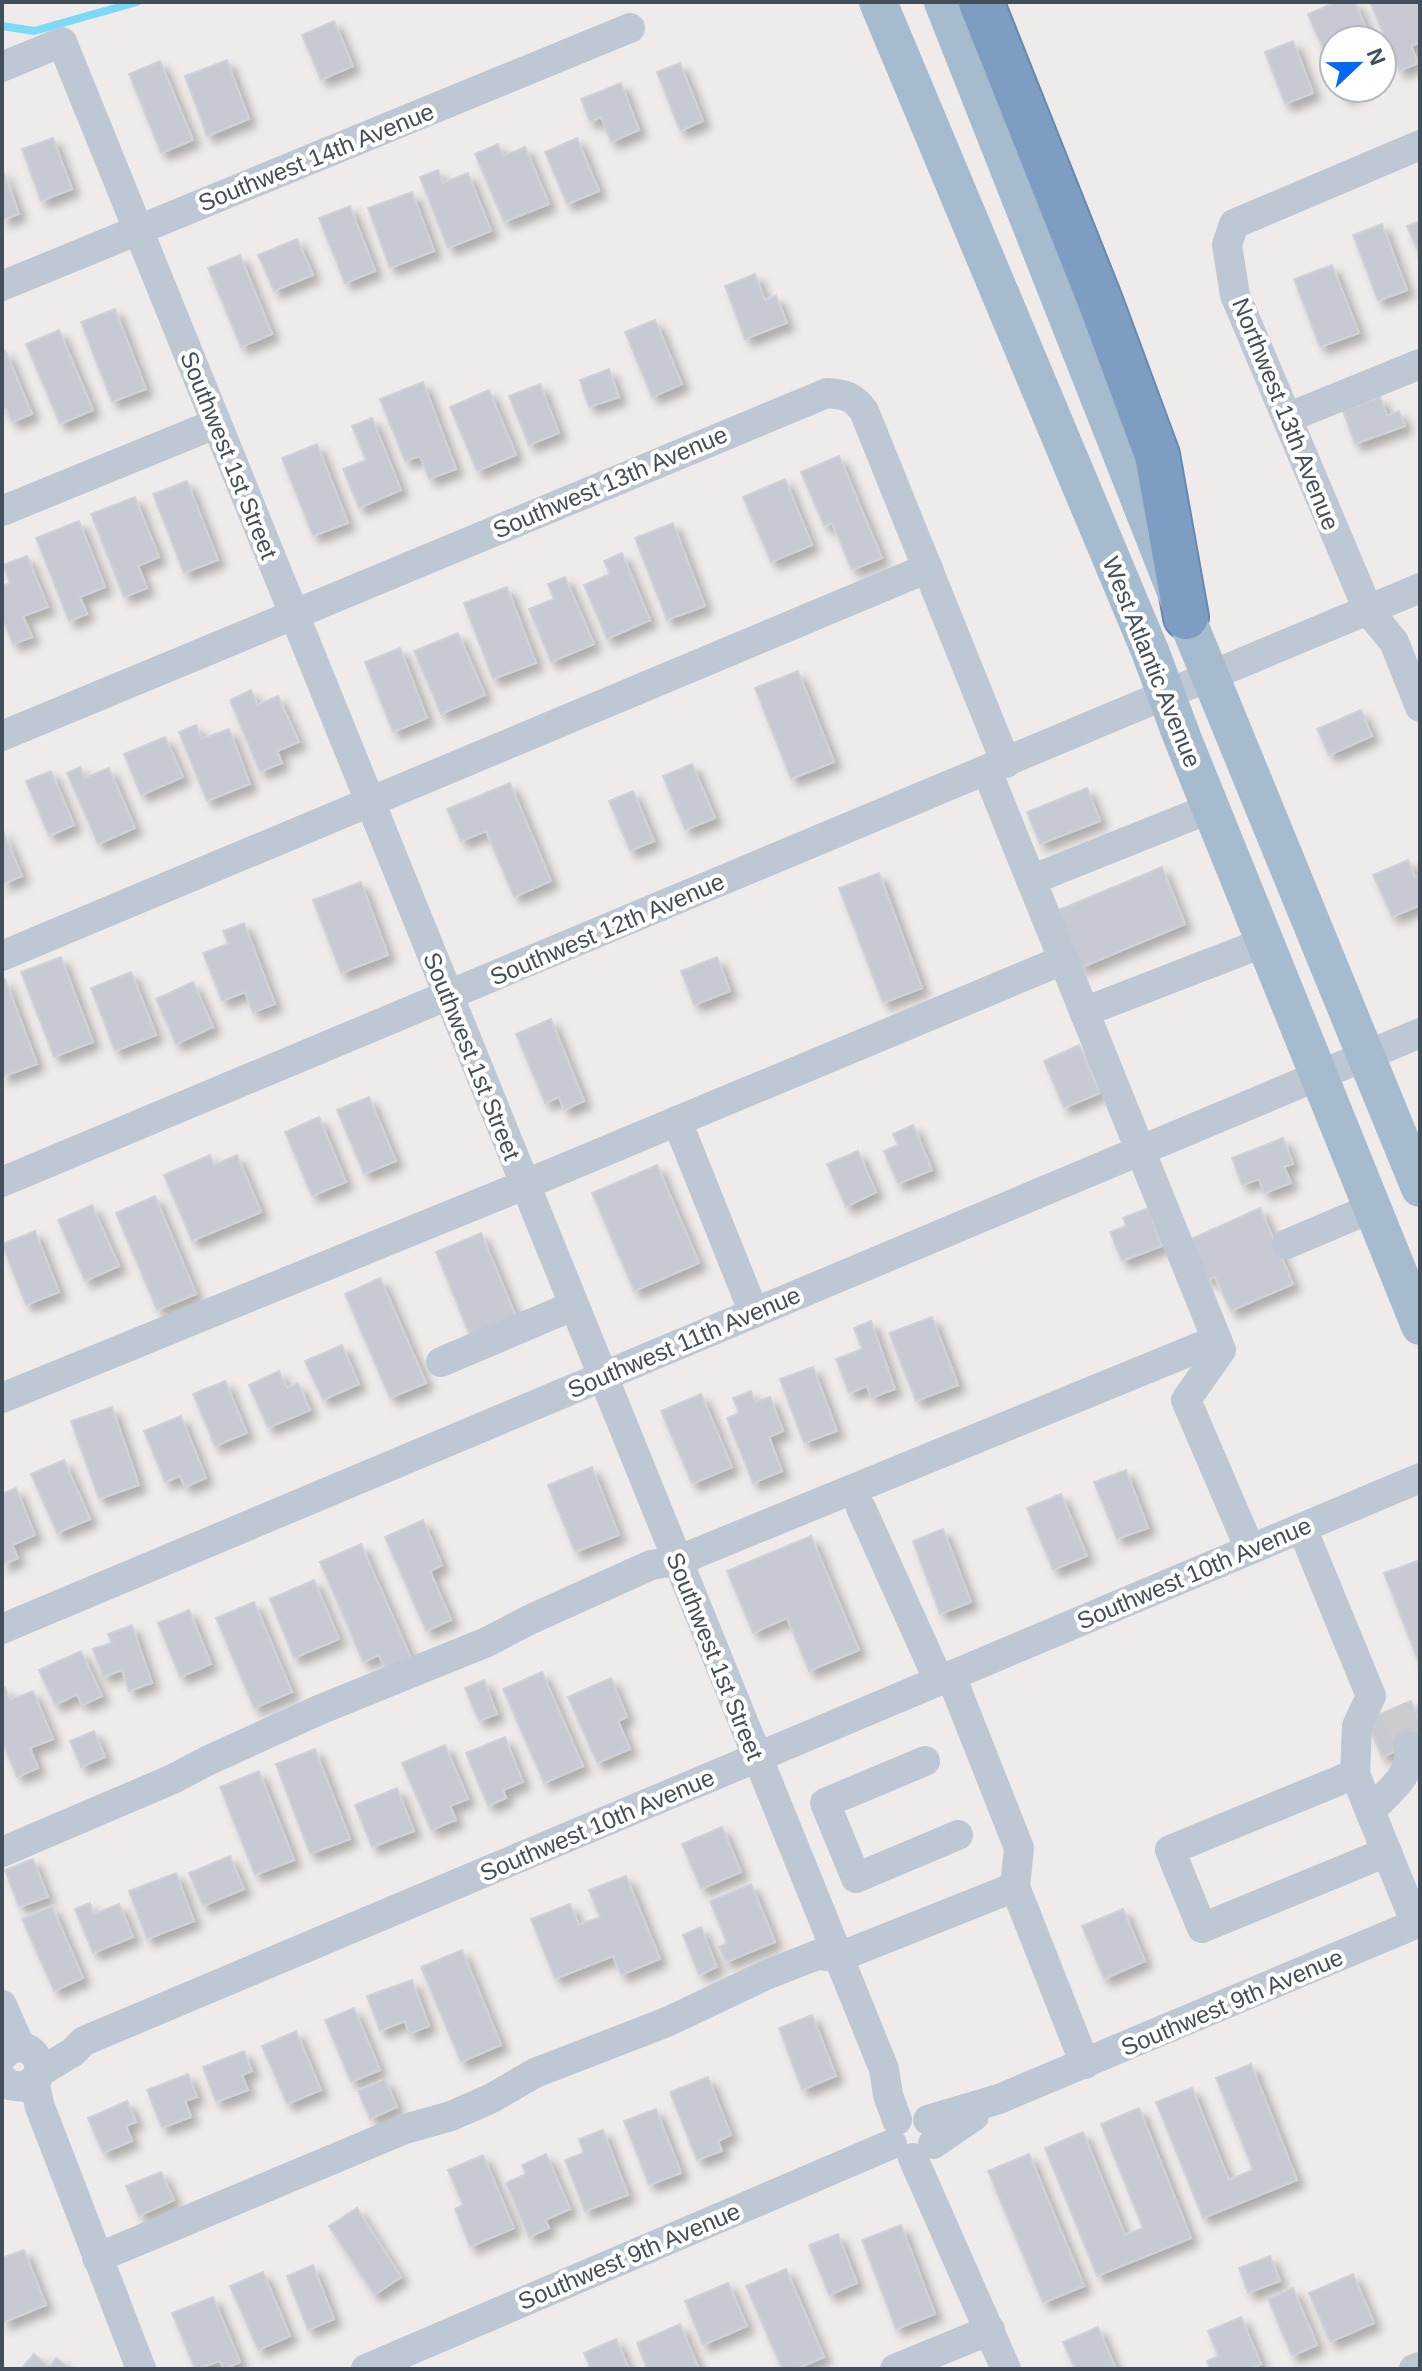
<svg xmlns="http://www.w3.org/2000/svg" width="1422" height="2371" font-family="Helvetica,sans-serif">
<defs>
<filter id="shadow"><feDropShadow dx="7" dy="7" stdDeviation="4" flood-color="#0004"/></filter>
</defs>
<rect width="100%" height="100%" fill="#efebeb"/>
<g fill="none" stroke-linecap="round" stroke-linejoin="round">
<!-- stream -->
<path stroke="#7bdbf6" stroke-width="8" d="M2,26L34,31L137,2"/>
</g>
<!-- building -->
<g fill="#c7cad3" stroke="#cfd2d9" stroke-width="2" filter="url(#shadow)">
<path d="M1337,2H1355L1371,40H1334V75L1308,14Z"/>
<path d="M1370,2H1420V42L1411,46L1418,63L1399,71Z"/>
<path d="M334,21L353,66L321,80L302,35Z"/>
<path d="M1293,41L1313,93L1285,104L1265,52Z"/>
<path d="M227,60L249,119L207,136L185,76Z"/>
<path d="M160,61L193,140L161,153L129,74Z"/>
<path d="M680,63L703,121L680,131L657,72Z"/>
<path d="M621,83L639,130L611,142L601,117L590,122L581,99Z"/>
<path d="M1339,88H1365L1343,97Z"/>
<path d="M53,138L72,189L41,201L22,149Z"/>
<path d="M577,138L599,191L567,204L545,152Z"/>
<path d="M498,144L503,156L525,147L549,204L504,222L475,154Z"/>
<path d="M2,168L19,214L2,220Z"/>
<path d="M438,170L443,183L468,173L491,231L448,248L420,177Z"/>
<path d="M412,192L434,251L390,268L368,208Z"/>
<path d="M350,206L375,271L345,283L319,218Z"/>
<path d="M1420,221V256L1407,226Z"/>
<path d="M1382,224L1407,290L1378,301L1353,235Z"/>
<path d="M297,239L313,275L274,291L258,255Z"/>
<path d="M240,255L272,334L241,347L208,268Z"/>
<path d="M1332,265L1359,333L1320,347L1294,279Z"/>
<path d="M755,274L765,300L776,296L787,323L745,339L725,286Z"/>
<path d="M115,309L146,389L112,402L81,322Z"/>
<path d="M655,320L682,384L652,397L625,332Z"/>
<path d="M59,330L93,410L60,424L26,344Z"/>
<path d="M5,350L32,414L12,422L6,408L2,410V352Z"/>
<path d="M609,369L619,397L589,407L580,380Z"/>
<path d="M423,382L456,469L429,479L420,456L405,461L380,399Z"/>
<path d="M540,384L559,433L529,445L509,396Z"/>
<path d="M489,390L516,455L477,471L450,407Z"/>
<path d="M1380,397L1387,416L1399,411L1405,426L1355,444L1343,411Z"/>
<path d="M372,418L401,490L359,508L343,469L366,460L352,426Z"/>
<path d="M317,444L348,523L313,536L282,458Z"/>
<path d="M839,456L882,558L852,570L832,523L824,526L801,472Z"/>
<path d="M785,479L812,545L771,562L743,497Z"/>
<path d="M187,481L218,560L184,573L153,494Z"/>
<path d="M135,497L159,557L138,566L147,588L124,597L91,514Z"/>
<path d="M79,521L105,587L80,597L87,614L69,621L36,538Z"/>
<path d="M673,523L705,606L667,620L635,538Z"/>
<path d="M622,553L650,620L607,639L584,585L610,574L604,561Z"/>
<path d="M27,556L48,607L23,616L32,637L13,644L2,617V586L10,583L3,565Z"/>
<path d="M565,577L594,644L551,662L529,609L554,599L548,584Z"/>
<path d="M507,587L536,663L493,679L464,603Z"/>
<path d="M458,633L485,695L441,714L414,651Z"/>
<path d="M400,648L427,718L393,732L365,662Z"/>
<path d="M798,671L834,762L791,779L755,688Z"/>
<path d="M251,690L257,705L278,696L299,742L277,751L282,763L260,772L230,700Z"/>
<path d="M1361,710L1372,736L1329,755L1317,729Z"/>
<path d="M196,725L202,739L229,729L250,784L207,801L179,732Z"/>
<path d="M165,737L183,777L141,795L124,754Z"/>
<path d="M692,764L715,818L685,830L663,776Z"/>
<path d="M80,767L85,778L109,768L135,828L98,844L67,773Z"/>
<path d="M51,771L74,825L49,836L26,781Z"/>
<path d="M510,783L551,881L514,897L486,831L461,841L447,809Z"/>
<path d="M1087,788L1100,821L1040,844L1027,812Z"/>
<path d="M633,791L654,841L630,851L609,801Z"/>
<path d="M2,829L22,876L2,884Z"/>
<path d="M1408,860L1415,877L1420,875V905L1392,917L1373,875Z"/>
<path d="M1162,867L1185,924L1080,968L1056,911Z"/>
<path d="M879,873L922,988L883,1003L839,888Z"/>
<path d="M361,882L388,955L341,973L313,900Z"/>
<path d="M244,923L275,1004L253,1012L245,992L222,1001L203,953L228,944L223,931Z"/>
<path d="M61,957L93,1042L54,1057L21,972Z"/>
<path d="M717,957L730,991L694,1005L681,971Z"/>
<path d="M131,972L156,1035L115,1051L91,988Z"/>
<path d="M5,979L37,1064L2,1077V980Z"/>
<path d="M193,982L213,1027L176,1044L156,999Z"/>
<path d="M551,1019L584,1101L564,1110L559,1097L545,1103L516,1034Z"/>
<path d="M1079,1045L1100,1093L1064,1108L1044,1061Z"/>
<path d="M369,1097L396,1161L364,1174L337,1110Z"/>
<path d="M319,1117L346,1182L312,1196L285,1132Z"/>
<path d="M913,1125L932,1170L898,1184L884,1151L898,1145L893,1134Z"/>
<path d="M1283,1138L1293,1164L1284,1167L1291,1183L1264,1193L1259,1179L1242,1185L1232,1158Z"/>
<path d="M858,1151L876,1192L846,1207L827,1164Z"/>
<path d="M210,1155L214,1165L237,1155L261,1212L192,1241L164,1175Z"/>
<path d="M657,1165L699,1263L634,1291L592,1193Z"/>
<path d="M155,1196L196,1294L157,1310L116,1213Z"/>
<path d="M92,1205L119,1266L85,1281L58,1220Z"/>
<path d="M1148,1208L1162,1246L1122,1261L1110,1232L1126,1226L1123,1218Z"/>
<path d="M1260,1208L1293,1284L1231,1311L1215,1277L1207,1280L1189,1240Z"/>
<path d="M35,1231L59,1292L26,1305L2,1244Z"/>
<path d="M481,1233L517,1319L471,1338L436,1252Z"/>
<path d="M380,1278L426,1383L390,1398L345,1294Z"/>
<path d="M932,1317L958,1385L916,1401L889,1333Z"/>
<path d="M871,1321L895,1389L871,1398L867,1386L849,1393L836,1359L862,1349L854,1328Z"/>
<path d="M342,1345L359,1384L323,1400L305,1361Z"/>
<path d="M813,1367L837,1431L804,1443L780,1379Z"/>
<path d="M279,1371L287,1388L298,1383L310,1410L268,1428L249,1385Z"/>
<path d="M225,1381L247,1433L215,1446L193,1394Z"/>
<path d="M751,1391L755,1402L770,1397L783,1431L769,1437L782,1471L753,1483L727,1418L739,1413L733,1398Z"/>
<path d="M701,1394L732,1467L692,1484L661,1411Z"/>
<path d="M112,1407L139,1485L99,1499L71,1421Z"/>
<path d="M181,1416L206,1478L185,1487L180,1476L165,1482L144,1431Z"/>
<path d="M64,1460L90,1519L57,1533L31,1474Z"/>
<path d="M592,1467L619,1535L575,1552L548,1485Z"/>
<path d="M1126,1470L1148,1528L1117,1539L1094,1482Z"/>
<path d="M16,1488L35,1535L12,1545L18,1558L2,1565V1494Z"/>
<path d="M1061,1494L1087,1556L1053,1570L1027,1508Z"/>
<path d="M423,1520L442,1565L430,1571L451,1620L426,1631L385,1537Z"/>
<path d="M943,1529L971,1602L940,1614L913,1541Z"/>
<path d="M811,1536L859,1650L809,1671L787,1618L753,1633L727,1571Z"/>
<path d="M361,1544L413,1663L387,1674L379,1655L363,1662L320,1562Z"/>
<path d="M1420,1560V1666L1384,1573Z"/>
<path d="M314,1580L339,1639L294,1658L270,1599Z"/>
<path d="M254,1602L292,1692L254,1708L216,1618Z"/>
<path d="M189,1610L211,1664L180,1677L158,1623Z"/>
<path d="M132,1625L152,1683L129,1691L122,1670L103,1677L93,1649L112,1643L108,1634Z"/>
<path d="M81,1651L102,1696L82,1705L77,1694L55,1705L39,1670Z"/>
<path d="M542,1672L583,1766L544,1783L503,1689Z"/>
<path d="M611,1678L627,1717L618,1721L630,1749L597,1763L568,1697Z"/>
<path d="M484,1680L497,1714L479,1721L465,1688Z"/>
<path d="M5,1687L10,1700L33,1691L53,1739L30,1748L38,1768L17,1777L2,1741V1689Z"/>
<path d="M1411,1701L1420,1723V1741L1382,1757L1366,1720Z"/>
<path d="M94,1731L105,1757L81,1767L70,1741Z"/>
<path d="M505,1737L523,1782L503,1790L506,1798L488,1806L466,1753Z"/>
<path d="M445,1745L468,1799L450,1806L456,1820L431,1830L402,1763Z"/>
<path d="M315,1749L350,1839L310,1854L276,1764Z"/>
<path d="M259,1771L294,1860L255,1875L220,1787Z"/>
<path d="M397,1788L414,1831L372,1847L355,1805Z"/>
<path d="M722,1827L741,1872L701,1889L682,1844Z"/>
<path d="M230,1856L244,1889L203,1906L189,1873Z"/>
<path d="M33,1859L48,1897L19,1907L5,1870Z"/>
<path d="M176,1873L194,1921L147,1939L129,1891Z"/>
<path d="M626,1876L660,1959L621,1975L613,1956L555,1979L531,1919L570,1904L579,1925L600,1917L589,1890Z"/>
<path d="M751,1884L775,1942L726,1962L719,1947L727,1943L710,1901Z"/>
<path d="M90,1903L94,1914L119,1904L133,1937L93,1953L75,1909Z"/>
<path d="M52,1906L83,1978L54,1991L22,1919Z"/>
<path d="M1123,1909L1145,1961L1104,1979L1082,1926Z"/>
<path d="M701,1927L717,1967L699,1975L683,1935Z"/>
<path d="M462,1950L501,2045L461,2062L421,1967Z"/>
<path d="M412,1980L429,2026L409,2034L405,2021L380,2031L367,1996Z"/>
<path d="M354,2008L380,2070L351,2082L325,2020Z"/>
<path d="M812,2015L836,2076L802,2090L779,2028Z"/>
<path d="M296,2031L321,2090L287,2104L262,2046Z"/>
<path d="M244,2051L252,2071L242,2075L248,2090L216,2102L203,2067Z"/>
<path d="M1251,2064L1297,2180L1203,2218L1156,2102L1192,2088L1229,2180L1253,2170L1216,2078Z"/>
<path d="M188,2074L197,2097L185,2101L191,2117L162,2128L147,2090Z"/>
<path d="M708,2077L731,2135L718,2141L722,2151L697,2160L670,2092Z"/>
<path d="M385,2079L397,2107L370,2119L358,2091Z"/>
<path d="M127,2101L136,2122L126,2126L132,2141L103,2153L88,2118Z"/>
<path d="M1139,2108L1191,2238L1097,2276L1045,2148L1083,2132L1125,2235L1143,2228L1101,2124Z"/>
<path d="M656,2109L681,2173L649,2185L624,2121Z"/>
<path d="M603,2130L628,2195L585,2211L565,2160L584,2153L579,2139Z"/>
<path d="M546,2154L570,2209L545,2220L549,2228L529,2237L506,2183L526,2174L522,2165Z"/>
<path d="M1029,2154L1084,2286L1043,2303L988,2171Z"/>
<path d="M483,2155L514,2228L470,2247L455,2209L463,2205L448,2170Z"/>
<path d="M161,2172L174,2200L139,2216L126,2186Z"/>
<path d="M357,2208L401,2277L374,2295L329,2226Z"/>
<path d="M901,2225L935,2314L896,2329L862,2240Z"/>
<path d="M838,2234L857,2283L829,2295L809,2245Z"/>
<path d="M24,2250L46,2305L2,2323V2258Z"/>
<path d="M1270,2256L1280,2281L1248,2293L1239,2268Z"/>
<path d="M313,2265L334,2319L308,2330L287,2276Z"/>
<path d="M786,2269L824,2357L796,2369H782L746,2286Z"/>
<path d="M263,2272L290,2336L258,2350L230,2286Z"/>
<path d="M1353,2274L1374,2323L1330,2342L1309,2293Z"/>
<path d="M728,2283L747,2326L703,2345L685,2301Z"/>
<path d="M1293,2288L1317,2345L1292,2356L1268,2299Z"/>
<path d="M213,2297L240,2362L224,2369L220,2361L195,2369L172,2313Z"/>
<path d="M1241,2317L1261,2364L1250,2369H1210L1207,2361L1218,2356L1208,2331Z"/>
<path d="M680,2324L699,2369H647L637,2343Z"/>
<path d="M1098,2327L1116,2369H1075L1063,2342Z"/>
<path d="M616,2339L629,2369H591L584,2353Z"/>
<path d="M34,2354L49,2367L56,2358L70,2369H21Z"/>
</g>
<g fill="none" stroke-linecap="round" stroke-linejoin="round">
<!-- minor-tunnel -->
<path stroke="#ccccce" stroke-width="30" stroke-dasharray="30 15" stroke-linecap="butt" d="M1393,1709L1403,1727L1408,1746"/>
<defs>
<path id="highway" d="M981,2L1100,301L1157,455L1186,617"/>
</defs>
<!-- highway casing -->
<use href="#highway" stroke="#6888ae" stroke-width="48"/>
<!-- minor -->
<g stroke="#bdc8d4" stroke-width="30">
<path d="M2,67L62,42L884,2069L888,2095L897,2120"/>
<path d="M1420,145L1234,224L1227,245L1235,295L1368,610L1394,642L1420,707"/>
<path d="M2,286L630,28"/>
<path d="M1287,418L1420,364"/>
<path d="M2,511L215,424"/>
<path d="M2,736L827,393C844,394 853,396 864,411L1006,763"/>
<path d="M987,771L1221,1350L1186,1400L1250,1549"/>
<path d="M1031,880L1211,808"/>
<path d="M2,956L928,568"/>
<path d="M1084,1012L1265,942"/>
<path d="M677,1121L754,1313"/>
<path d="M2,1182L1420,588"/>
<path d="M1287,1244L1372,1208"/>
<path d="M441,1362L573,1306"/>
<path d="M2,1398L524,1185L1063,960"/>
<path d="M861,1508L939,1681"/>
<path d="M1302,1528L1371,1696L1357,1726L1355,1774L1416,1924"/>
<path d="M2,1629L1420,1033"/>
<path d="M951,1676L1019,1848L1015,1887L1085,2064"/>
<path d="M925,1761L825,1803L856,1878L958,1835"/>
<path d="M1355,1774L1170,1850L1202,1928L1387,1852"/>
<path d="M1370,1811C1387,1793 1416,1773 1408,1746"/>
<path d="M2,1852L173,1779L207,1761L319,1710L487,1642L529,1620L651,1565L677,1561L1217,1340"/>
<path d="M2,2005L20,2046"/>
<path d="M2,2057C19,2036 45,2052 38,2077L25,2087L9,2085L2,2078"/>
<path d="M40,2072L73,2052L84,2041L1420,1478"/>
<path d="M34,2082L40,2107L141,2369"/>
<path d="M928,2120L999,2099L1420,1922"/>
<path d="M933,2144L974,2116"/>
<path d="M913,2158L1006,2369"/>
<path d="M97,2258L405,2129L451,2116L492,2098L535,2073L667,2022L766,1975L817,1955L839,1957L1015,1887"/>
<path d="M366,2369L892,2144"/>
<path d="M895,2369L990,2330"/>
<path d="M1414,2369L1420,2367"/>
</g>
<!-- major -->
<g stroke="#a7bbcf" stroke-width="38">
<path d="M878,2L1150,651L1182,737L1420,1326"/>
<path d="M943,2L1186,617L1420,1188"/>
</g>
<!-- highway -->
<use href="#highway" stroke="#7d9ec2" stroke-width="44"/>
</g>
<g text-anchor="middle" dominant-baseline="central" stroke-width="8" stroke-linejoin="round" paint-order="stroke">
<!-- street labels -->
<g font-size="24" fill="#424f5b" stroke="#fff">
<text transform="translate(316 157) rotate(-22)">Southwest 14th Avenue</text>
<text transform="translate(1286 414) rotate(68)">Northwest 13th Avenue</text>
<text transform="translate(229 455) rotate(68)">Southwest 1st Street</text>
<text transform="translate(610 482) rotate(-23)">Southwest 13th Avenue</text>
<text transform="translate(1152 662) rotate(68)">West Atlantic Avenue</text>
<text transform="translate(607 929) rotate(-23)">Southwest 12th Avenue</text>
<text transform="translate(472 1056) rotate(68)">Southwest 1st Street</text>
<text transform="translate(684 1342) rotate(-23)">Southwest 11th Avenue</text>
<text transform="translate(1194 1573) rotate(-23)">Southwest 10th Avenue</text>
<text transform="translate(715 1656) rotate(68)">Southwest 1st Street</text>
<text transform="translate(597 1825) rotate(-23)">Southwest 10th Avenue</text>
<text transform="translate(1232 2002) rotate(-23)">Southwest 9th Avenue</text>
<text transform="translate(629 2256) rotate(-23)">Southwest 9th Avenue</text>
</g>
</g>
<!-- border -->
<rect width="1422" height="2371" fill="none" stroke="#424f5b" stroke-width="8"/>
<!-- north arrow -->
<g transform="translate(1358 64) rotate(68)"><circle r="38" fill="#ffffff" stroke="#b3b9bd" stroke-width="2"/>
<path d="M0-6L14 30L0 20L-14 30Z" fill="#0369f1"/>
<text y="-12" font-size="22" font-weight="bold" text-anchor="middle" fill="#424f5b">N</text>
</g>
</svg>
